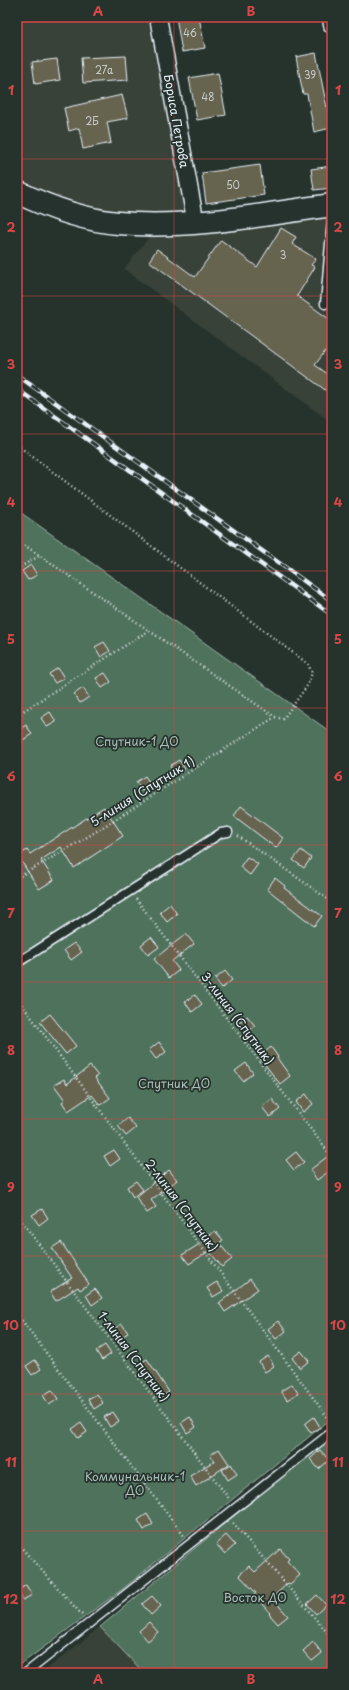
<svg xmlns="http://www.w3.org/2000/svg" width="349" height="1690" font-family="'Playpen Sans',sans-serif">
<rect width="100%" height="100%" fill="#26332d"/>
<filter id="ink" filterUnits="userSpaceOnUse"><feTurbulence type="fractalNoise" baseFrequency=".025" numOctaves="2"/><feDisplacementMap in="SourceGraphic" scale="8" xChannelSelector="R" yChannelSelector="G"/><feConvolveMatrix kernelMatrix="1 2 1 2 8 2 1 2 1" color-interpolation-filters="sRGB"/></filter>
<g filter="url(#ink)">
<!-- built -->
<g fill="#394238">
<path d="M17,17H148L186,216L123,214L60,201L17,184Z"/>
<path d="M332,217V423L124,269L150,236L205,234Z"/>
<path d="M100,1627L144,1673H42Z"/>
</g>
<!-- green -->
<g fill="#50725c" stroke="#9cb2aa">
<path d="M17,510L332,733V1418L124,1588L17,1667Z"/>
<path d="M332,1431V1673H185L182,1669L177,1673H144L100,1627L241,1510Z"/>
</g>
<!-- building -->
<g fill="#666450" stroke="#e8f1f8">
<path d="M176,17H199L205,48L182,52Z"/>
<path d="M316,53L331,128L314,132L307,94H303L296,57Z"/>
<path d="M126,56L128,80L83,83L81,58Z"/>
<path d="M57,59L60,80L35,84L32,62Z"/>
<path d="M218,73L226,115L197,120L189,78Z"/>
<path d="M122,95L128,118L107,122L111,143L83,149L79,128L69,131L64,108Z"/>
<path d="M260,165L264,195L206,203L202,173Z"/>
<path d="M332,166V188L314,190L311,169Z"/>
<path d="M281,228L296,237L292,244L316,259L311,265L315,267L297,296L332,321V342L315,365L332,377V395L149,261L157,249L195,277L221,240L257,267Z"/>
<path d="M31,565L37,575L28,580L22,571Z"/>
<path d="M104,642L110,651L101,657L95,647Z"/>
<path d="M58,668L64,678L55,683L49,674Z"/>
<path d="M105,673L111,682L102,688L96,678Z"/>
<path d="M83,688L89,697L80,703L74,694Z"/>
<path d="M50,712L56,722L47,727L41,718Z"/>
<path d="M26,725L32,734L23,740L17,731Z"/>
<path d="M179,760L185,769L176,775L170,766Z"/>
<path d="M145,776L151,785L142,791L136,782Z"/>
<path d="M241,806L283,838L276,848L234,816Z"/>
<path d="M104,807L123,836L74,868L61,847L41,860L54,880L39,889L18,856L27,850L30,854Z"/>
<path d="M301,850L311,858L304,868L293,860Z"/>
<path d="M247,857L258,864L250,875L240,867Z"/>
<path d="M275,878L285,886L284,888L322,916L314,926L267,889Z"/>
<path d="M170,904L177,914L167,922L160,912Z"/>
<path d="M186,934L194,944L172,961L179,970L169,978L154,959Z"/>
<path d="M151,937L159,947L148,955L141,945Z"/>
<path d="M74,943L82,952L71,960L64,950Z"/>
<path d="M225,971L232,980L222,988L215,979Z"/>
<path d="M195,995L202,1004L192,1012L185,1002Z"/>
<path d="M50,1014L76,1046L66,1054L40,1022Z"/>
<path d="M247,1016L255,1026L245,1034L237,1024Z"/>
<path d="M159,1042L166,1052L156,1059L149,1050Z"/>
<path d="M271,1047L278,1057L277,1058L290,1076L280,1084L259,1057Z"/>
<path d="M246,1063L253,1073L243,1081L235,1071Z"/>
<path d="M90,1066L98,1076L95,1078L110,1098L100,1105L92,1095L68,1111L62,1102L65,1100L54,1085L64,1079L67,1084Z"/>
<path d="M306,1094L313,1104L303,1112L296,1102Z"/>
<path d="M272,1099L280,1109L270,1117L262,1107Z"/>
<path d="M128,1118L136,1128L126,1136L118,1126Z"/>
<path d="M114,1150L120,1159L110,1166L104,1156Z"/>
<path d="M296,1152L304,1162L294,1170L286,1160Z"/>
<path d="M332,1153V1169L317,1180L310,1170Z"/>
<path d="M169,1170L177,1180L151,1200L156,1207L147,1213L136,1197Z"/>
<path d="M136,1181L143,1190L133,1197L127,1187Z"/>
<path d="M42,1209L48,1218L39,1225L32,1215Z"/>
<path d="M215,1231L223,1240L219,1243L232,1259L222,1267L209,1251L189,1264L182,1255L206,1240L205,1239Z"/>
<path d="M61,1242L89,1284L80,1290L78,1287L56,1301L50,1292L72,1278L52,1248Z"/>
<path d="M250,1279L258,1289L225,1312L219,1303Z"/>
<path d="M217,1282L223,1291L213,1297L207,1288Z"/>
<path d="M95,1289L102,1298L92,1305L86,1295Z"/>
<path d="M278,1321L286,1331L276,1339L268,1329Z"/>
<path d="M122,1324L128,1333L118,1339L112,1330Z"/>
<path d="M105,1345L111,1354L102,1360L96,1351Z"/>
<path d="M301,1351L309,1361L300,1368L292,1358Z"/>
<path d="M268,1356L274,1366L265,1372L259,1362Z"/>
<path d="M147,1359L169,1392L160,1398L137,1365Z"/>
<path d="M35,1360L41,1369L32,1375L26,1366Z"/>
<path d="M292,1384L298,1393L287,1400L281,1391Z"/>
<path d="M52,1390L58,1399L49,1405L43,1395Z"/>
<path d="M97,1394L103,1403L94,1409L88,1399Z"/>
<path d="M113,1412L119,1421L110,1427L104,1417Z"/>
<path d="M190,1417L196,1427L187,1433L181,1423Z"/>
<path d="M314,1417L320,1427L311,1433L305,1424Z"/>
<path d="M81,1423L87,1432L78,1438L72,1429Z"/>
<path d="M219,1449L229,1464L196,1486L190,1476L214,1461L210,1455Z"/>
<path d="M320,1450L329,1460L319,1469L310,1459Z"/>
<path d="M231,1464L237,1474L228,1480L222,1470Z"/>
<path d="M147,1514L153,1524L144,1530L138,1520Z"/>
<path d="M226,1535L235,1545L225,1554L216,1544Z"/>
<path d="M280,1549L289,1559L287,1561L300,1575L290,1584L288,1583L272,1598L288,1616L278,1624L269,1614L270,1613L254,1595L256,1593L239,1575L249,1566L255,1572Z"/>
<path d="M26,1585L32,1595L23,1600L17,1591Z"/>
<path d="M317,1595L326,1605L316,1614L307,1604Z"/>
<path d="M152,1596L161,1606L151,1615L142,1604Z"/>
<path d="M149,1622L158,1632L148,1641L139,1631Z"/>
<path d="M313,1642L322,1653L312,1661L303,1651Z"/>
</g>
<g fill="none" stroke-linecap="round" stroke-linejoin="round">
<defs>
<g id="lane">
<path d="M325,304L332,219"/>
<path d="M17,963L221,833L228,832"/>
<path d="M26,1673L332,1432"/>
</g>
<g id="street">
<path d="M158,17L196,224"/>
<path d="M331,17L332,25"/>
</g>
<path id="secondary" d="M17,192C48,207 83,220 118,223C190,229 261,215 332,205"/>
</defs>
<!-- lane casing -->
<use href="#lane" stroke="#e8f1f8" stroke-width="11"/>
<!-- street casing -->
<use href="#street" stroke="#e8f1f8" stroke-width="19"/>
<!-- secondary casing -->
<use href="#secondary" stroke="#e8f1f8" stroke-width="25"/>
<!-- path -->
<g stroke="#e8f1f8" stroke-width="2.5" stroke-dasharray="1 3" stroke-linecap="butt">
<path d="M17,445L308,664L312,673L307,686L283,719L275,717L17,540"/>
<path d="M17,569L39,556"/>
<path d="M17,715L148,631"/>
<path d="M238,836L332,902"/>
<path d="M17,878L89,836L275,717"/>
<path d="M136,899L332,1157"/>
<path d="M17,998L331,1422"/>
<path d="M17,1215L230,1500"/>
<path d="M17,1314L184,1536"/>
<path d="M233,1523L332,1638"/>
<path d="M17,1543L83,1616"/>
</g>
<!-- lane -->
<use href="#lane" stroke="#26332d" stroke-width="8"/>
<!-- street -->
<use href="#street" stroke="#26332d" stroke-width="16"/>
<!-- secondary -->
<use href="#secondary" stroke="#26332d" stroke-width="22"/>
<defs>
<g id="rail">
<path d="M17,375L332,601"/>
<path d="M17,389L332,615"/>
</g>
</defs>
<!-- rail casing -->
<use href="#rail" stroke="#e8f1f8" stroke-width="4.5"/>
<!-- rail -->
<use href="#rail" stroke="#26332d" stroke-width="3" stroke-dasharray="9" stroke-linecap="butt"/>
</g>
</g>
<!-- grid -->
<path fill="none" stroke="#d94647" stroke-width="1" stroke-opacity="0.55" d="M174,17V1673M17,159H332M17,296H332M17,434H332M17,571H332M17,708H332M17,845H332M17,982H332M17,1119H332M17,1256H332M17,1394H332M17,1531H332"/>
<g text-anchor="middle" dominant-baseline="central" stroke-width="3.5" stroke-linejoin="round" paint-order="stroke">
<!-- number labels -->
<g font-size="10" fill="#c8cece">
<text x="190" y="32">46</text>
<text x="104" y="69">27а</text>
<text x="310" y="74">39</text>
<text x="208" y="96">48</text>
<text x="92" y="120">2Б</text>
<text x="233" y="184">50</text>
<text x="283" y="254">3</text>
</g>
<!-- street labels -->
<g font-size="12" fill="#e8f1f8" stroke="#26332d">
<text transform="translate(177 121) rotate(80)">Бориса Петрова</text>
<text transform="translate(142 791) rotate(-32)">5-линия (Спутник 1)</text>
<text transform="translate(238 1018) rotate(53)">3-линия (Спутник)</text>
<text transform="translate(182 1205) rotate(53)">2-линия (Спутник)</text>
<text transform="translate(134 1356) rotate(53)">1-линия (Спутник)</text>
</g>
<!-- park labels -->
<g font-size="12" fill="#abbeba" stroke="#26332d">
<text x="137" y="741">Спутник-1 ДО</text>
<text x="174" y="1083">Спутник ДО</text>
<text x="135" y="1476">Коммунальник-1<tspan x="135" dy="14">ДО</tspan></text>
<text x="255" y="1597">Восток ДО</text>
</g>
</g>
<!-- margin -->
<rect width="349" height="1690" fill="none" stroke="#26332d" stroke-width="44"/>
<rect x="22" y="22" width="305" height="1646" fill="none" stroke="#d94647" stroke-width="1.5"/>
<g font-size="13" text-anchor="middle" font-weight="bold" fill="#d94647">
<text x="98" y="16">A</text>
<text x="251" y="16">B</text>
<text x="11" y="95">1</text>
<text x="338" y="95">1</text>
<text x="11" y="232">2</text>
<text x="338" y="232">2</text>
<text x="11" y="369">3</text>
<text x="338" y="369">3</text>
<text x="11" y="507">4</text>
<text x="338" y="507">4</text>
<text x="11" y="644">5</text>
<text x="338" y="644">5</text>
<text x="11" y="781">6</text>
<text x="338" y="781">6</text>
<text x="11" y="918">7</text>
<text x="338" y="918">7</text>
<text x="11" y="1055">8</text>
<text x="338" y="1055">8</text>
<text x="11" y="1192">9</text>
<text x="338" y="1192">9</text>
<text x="11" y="1330">10</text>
<text x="338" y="1330">10</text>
<text x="11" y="1467">11</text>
<text x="338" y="1467">11</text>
<text x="11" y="1604">12</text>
<text x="338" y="1604">12</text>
<text x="98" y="1684">A</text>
<text x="251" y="1684">B</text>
</g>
</svg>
